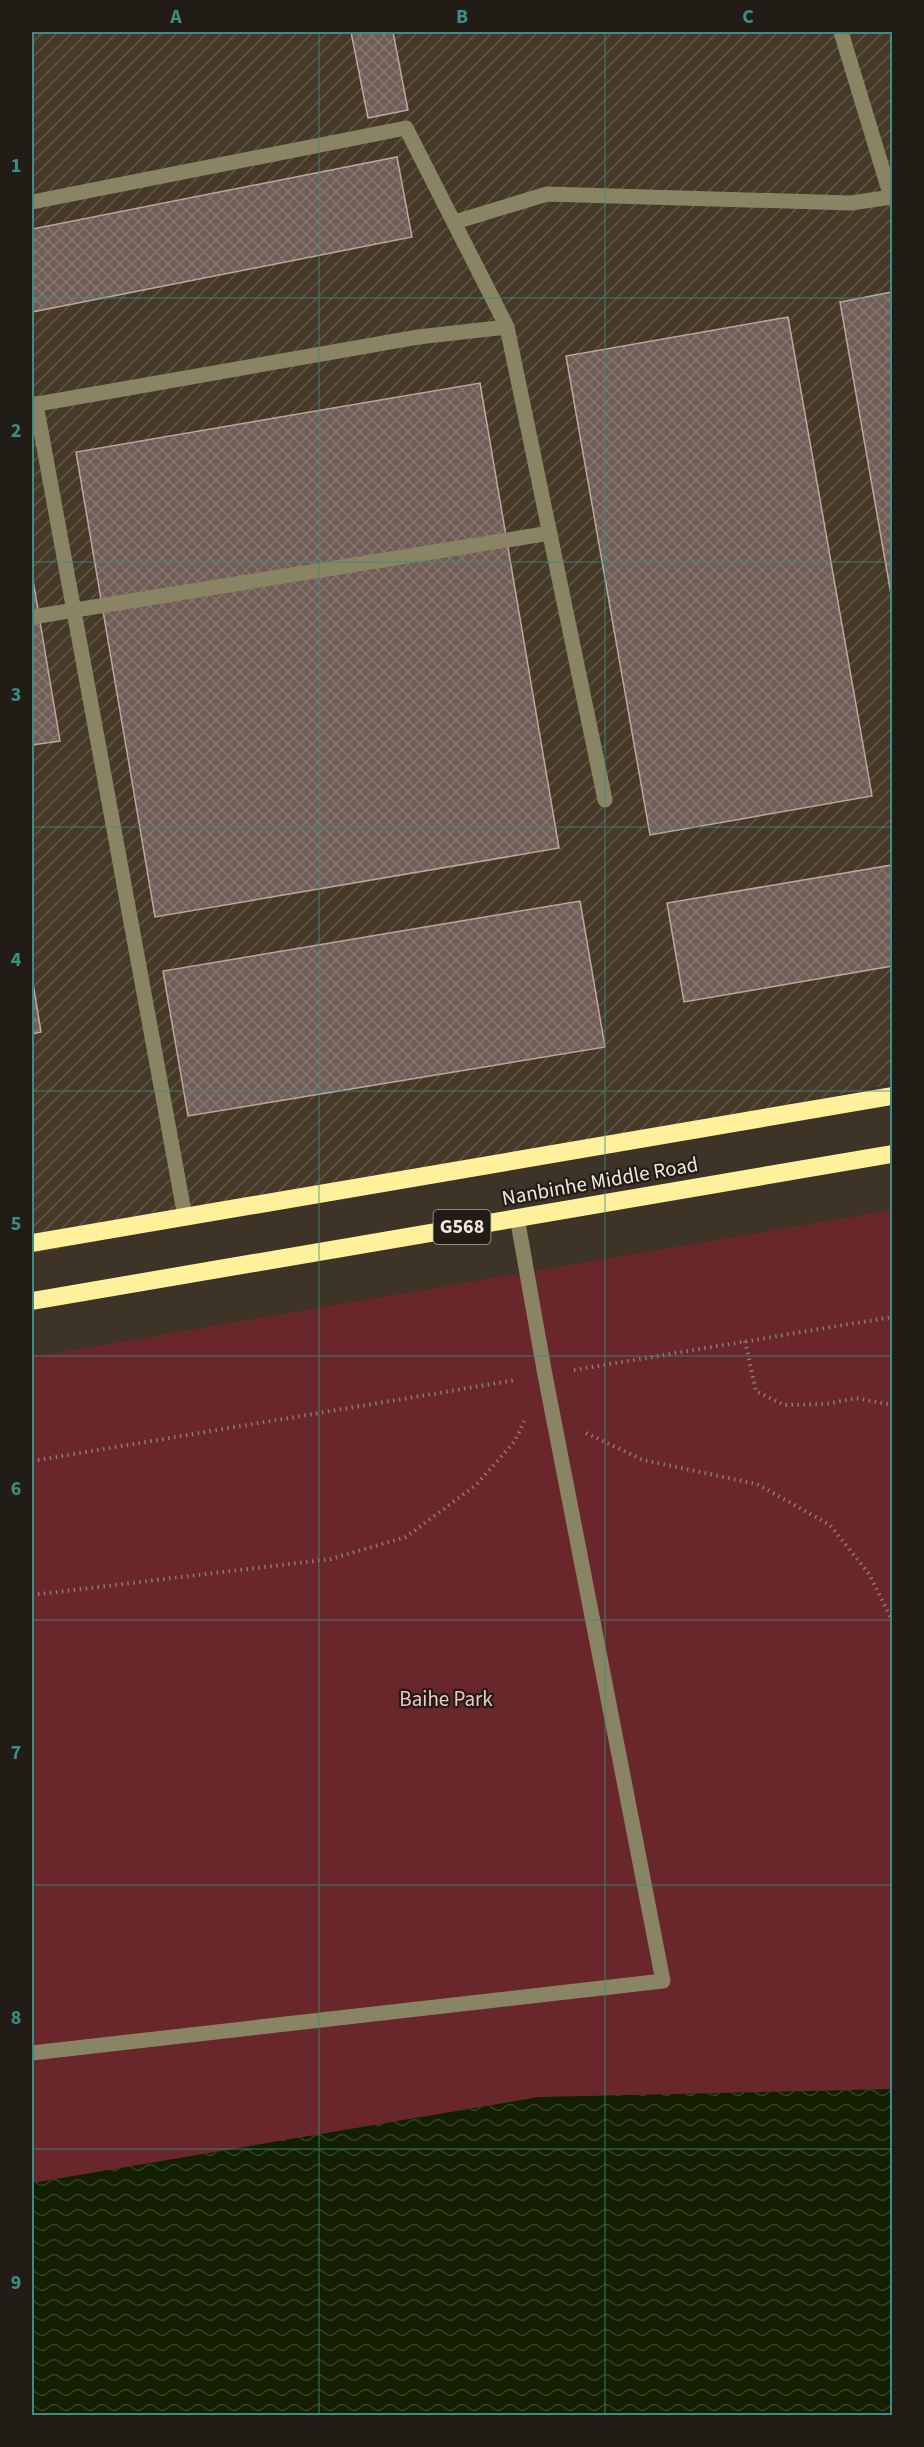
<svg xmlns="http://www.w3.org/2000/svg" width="924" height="2447" font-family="'Source Sans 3',sans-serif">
<defs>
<pattern id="industrial-furrows" width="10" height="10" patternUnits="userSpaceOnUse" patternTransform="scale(1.5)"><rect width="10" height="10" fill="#473927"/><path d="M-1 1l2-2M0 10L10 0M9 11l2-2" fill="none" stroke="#625646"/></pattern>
<pattern id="water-waves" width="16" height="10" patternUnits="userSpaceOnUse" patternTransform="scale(1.5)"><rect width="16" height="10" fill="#132000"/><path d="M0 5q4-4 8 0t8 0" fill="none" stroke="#364025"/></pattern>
<pattern id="building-cross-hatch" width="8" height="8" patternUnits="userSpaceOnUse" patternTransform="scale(1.5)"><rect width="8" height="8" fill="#705e56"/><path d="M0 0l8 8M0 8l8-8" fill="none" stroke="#85756e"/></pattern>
</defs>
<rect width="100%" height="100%" fill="#3e3327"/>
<!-- industrial -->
<path fill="url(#industrial-furrows)" d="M32,32H892V1084L32,1254Z"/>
<!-- park -->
<path fill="#6a272b" d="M892,1210V2089L539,2097L32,2183V1357Z"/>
<!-- water -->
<path fill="url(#water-waves)" d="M892,2089V2415H32V2183L539,2097Z"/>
<!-- building -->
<g fill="url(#building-cross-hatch)" stroke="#bba89f" stroke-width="1.5">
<path d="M351,32H393L408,110L368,118Z"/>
<path d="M397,157L412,237L32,312V229Z"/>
<path d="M892,292V600L840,302Z"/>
<path d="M788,317L872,796L650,835L566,356Z"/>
<path d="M480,383L559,848L155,917L76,452Z"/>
<path d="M32,574L60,741L32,745Z"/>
<path d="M892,865V966L684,1002L667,903Z"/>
<path d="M580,901L605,1047L188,1116L163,971Z"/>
<path d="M32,977L41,1032L32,1034Z"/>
</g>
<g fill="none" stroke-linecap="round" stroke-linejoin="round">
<!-- path -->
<g stroke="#867d73" stroke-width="4" stroke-dasharray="1.5 4.5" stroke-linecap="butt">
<path d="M745,1341L756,1391L784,1405L826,1404L856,1398L892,1405"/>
<path d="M574,1370L892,1317"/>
<path d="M586,1433L643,1460L757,1484L830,1525L869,1574L892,1620"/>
<path d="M32,1461L516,1380"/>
<path d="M32,1595L331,1559L406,1537L476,1485L515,1441L524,1421"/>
</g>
<!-- minor -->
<g stroke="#898463" stroke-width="15">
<path d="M841,32L891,197"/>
<path d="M32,202L406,128L507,327"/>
<path d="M455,222L547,194L851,203L892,197"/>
<path d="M36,404L185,1217"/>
<path d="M32,405L418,337L507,327L605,800"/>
<path d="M32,617L550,533"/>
<path d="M32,2053L663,1981L545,1375L517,1217"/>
</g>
<!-- highway -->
<g stroke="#fff19c" stroke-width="18">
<path d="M32,1243L892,1096"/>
<path d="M32,1301L892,1154"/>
</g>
</g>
<!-- grid -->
<path fill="none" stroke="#3c8d85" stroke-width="1.5" stroke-opacity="0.55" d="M319,32V2416M605,32V2416M32,298H892M32,562H892M32,827H892M32,1091H892M32,1356H892M32,1620H892M32,1885H892M32,2149H892"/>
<g text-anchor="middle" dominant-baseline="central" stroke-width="4.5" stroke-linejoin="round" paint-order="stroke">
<!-- shield labels -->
<rect fill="#211c16" stroke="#b0aaa3" stroke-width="1.5" x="433.5" y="1210" width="57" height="34" rx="4.5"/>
<g font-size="20" font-weight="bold" fill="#eee7df">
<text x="462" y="1227">G568</text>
</g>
<!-- street labels -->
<g font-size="21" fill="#eee7df" stroke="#211c16">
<text transform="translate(600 1181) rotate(-10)">Nanbinhe Middle Road</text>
</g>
<!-- park labels -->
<g font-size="21" fill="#f4c4c3" stroke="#211c16">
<text x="446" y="1699">Baihe Park</text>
</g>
</g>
<!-- border -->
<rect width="924" height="2447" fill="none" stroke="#211c16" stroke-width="66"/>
<rect x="33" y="33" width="858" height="2381" fill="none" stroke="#3c8d85" stroke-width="2"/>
<g font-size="20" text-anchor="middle" font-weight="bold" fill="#3c8d85">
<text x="176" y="23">A</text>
<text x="462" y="23">B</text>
<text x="748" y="23">C</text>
<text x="16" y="172">1</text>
<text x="16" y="437">2</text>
<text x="16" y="701">3</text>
<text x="16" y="966">4</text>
<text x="16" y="1230">5</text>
<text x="16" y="1495">6</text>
<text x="16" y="1759">7</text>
<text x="16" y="2024">8</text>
<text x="16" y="2289">9</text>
</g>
</svg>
